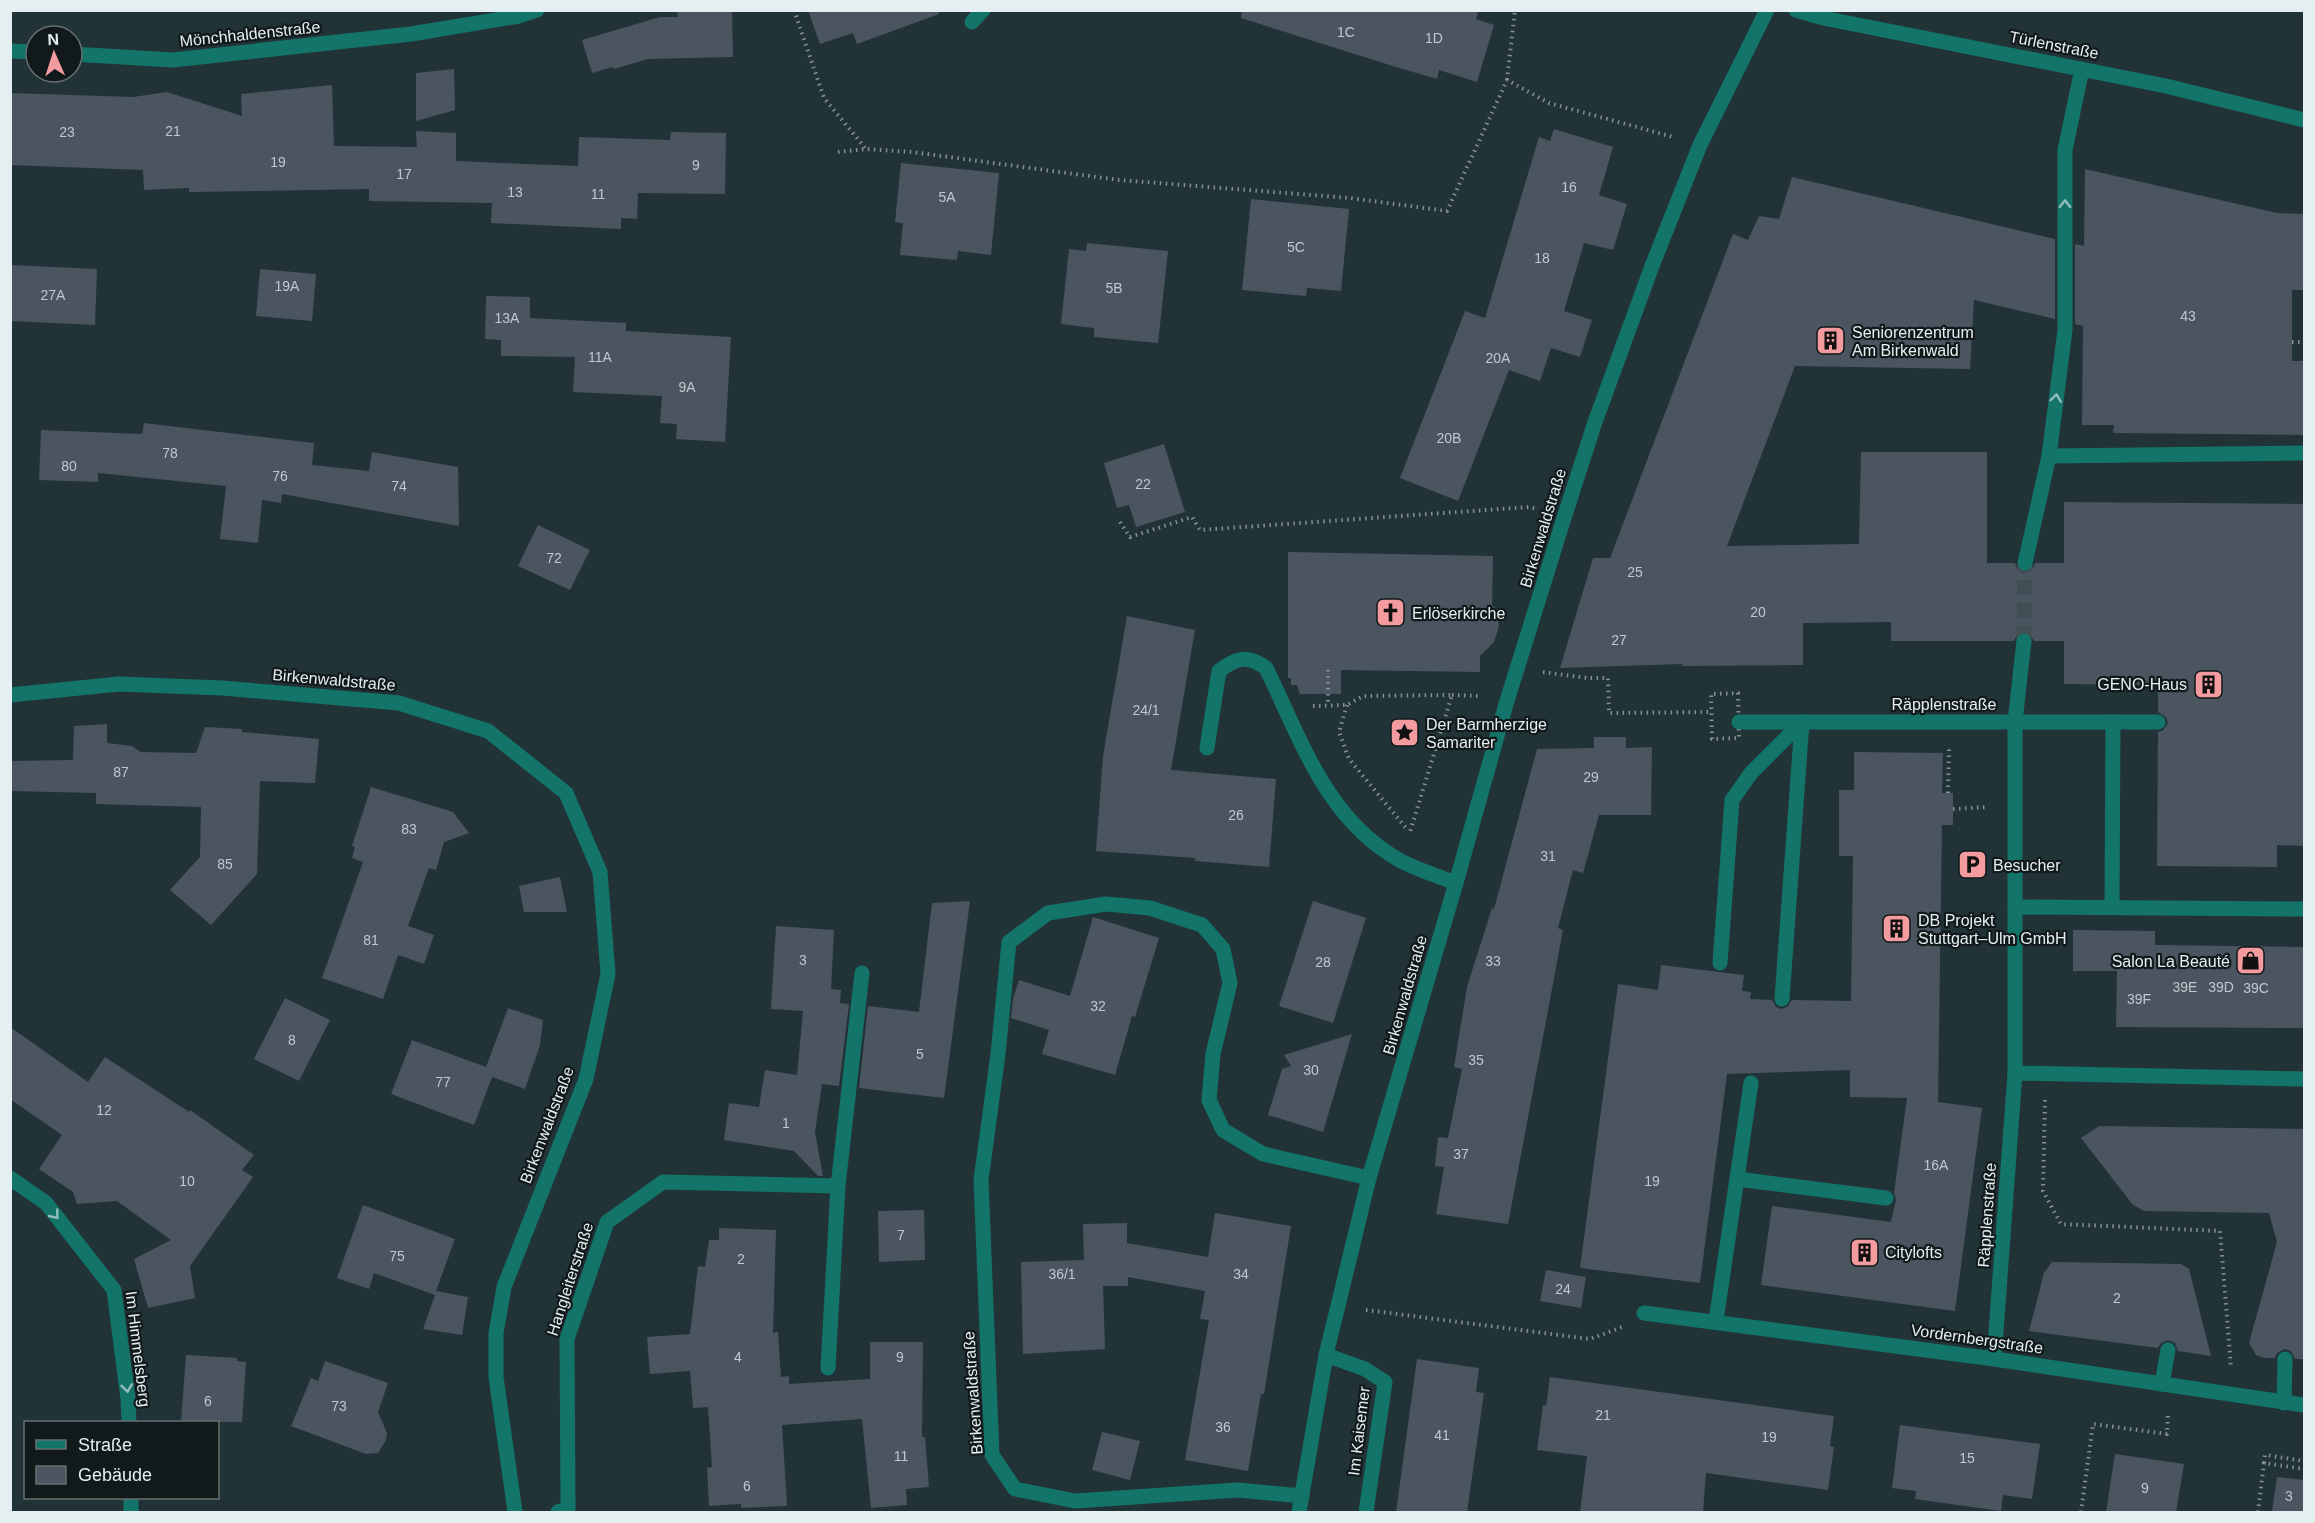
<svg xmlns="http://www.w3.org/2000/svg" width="2315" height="1523" font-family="Helvetica,sans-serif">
<rect width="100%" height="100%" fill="#223337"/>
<!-- building -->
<g fill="#4a5560">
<path d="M732,10L733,57L648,59L614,69L613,67L592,73L582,40L660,17H678L677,11Z"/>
<path d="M808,10H938L939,14L857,44L853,33L820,44Z"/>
<path d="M1242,10H1479L1476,19L1494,25L1477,82L1439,70L1437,79L1396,67L1241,18Z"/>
<path d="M454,69L455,110L416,121V73Z"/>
<path d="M332,85L334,146L417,147L416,131L456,133V161L578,166L579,137L670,140L671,132L726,133L725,194L638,193L637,219L621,218V229L491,223L492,203L369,201V189L189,192V188L144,190L143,170L10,165V93L133,97L167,92L242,116L241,94Z"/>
<path d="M1554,129L1613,147L1599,195L1627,204L1613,250L1584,243L1564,311L1592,320L1580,357L1551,348L1540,381L1509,370L1458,501L1400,478L1465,311L1485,318L1539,137L1550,141Z"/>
<path d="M901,163L999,173L991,255L958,251L957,260L900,255L903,223L895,222Z"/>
<path d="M2085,169L2277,213L2304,214V290H2292V361H2304V435L2113,433L2114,425H2082L2083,326L2075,324V244L2084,246Z"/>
<path d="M1792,177L2055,239V319L1974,300L1970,369L1795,366L1727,546L1859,544L1861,452H1987V563H2015L2018,570L2023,573L2032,570L2035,563H2064V502L2304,504V846L2277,845V867L2157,866L2158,732L2163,730L2168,723L2166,717L2158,712V685L2064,684V641H2034L2030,634L2024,631L2017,635L2014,641H1891V622L1803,623V665L1682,666V664L1560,668L1593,558H1610L1733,234L1748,240L1759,216L1779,219Z"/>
<path d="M1251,199L1349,209L1341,291L1307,288L1306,296L1242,290Z"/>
<path d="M1087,243L1168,251L1158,343L1094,337V328L1061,324L1069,249L1086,251Z"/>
<path d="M10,265L97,269L95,325L10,321Z"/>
<path d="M260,269L316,274L312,321L256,316Z"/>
<path d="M486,296L530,297V318L626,323V331L731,337L725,442L676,439L677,424L660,423L662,396L573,392L575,357L501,356V340L485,339Z"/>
<path d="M144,423L314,443L312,465L369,471L372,452L458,467L459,526L282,494L281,503L262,500L258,543L220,539L226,486L98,473V482L39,480L41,430L142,434Z"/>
<path d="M1164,444L1185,512L1136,527L1129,505L1117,508L1104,463Z"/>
<path d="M538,525L590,550L570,590L518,566Z"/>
<path d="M1288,552L1493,556L1492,605L1496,609L1499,626L1494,642L1480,656V672L1341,670V694H1300L1297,685H1291V678H1288Z"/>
<path d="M1127,616L1195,630L1171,770L1276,779L1269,867L1195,861V858L1096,851L1103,756Z"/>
<path d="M107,724V743L132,746L141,752L196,753L205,727L242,729V732L319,739L315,783L260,781L257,874L211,925L170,890L200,857L201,807L96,804V793L10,791V761L73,760L74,726Z"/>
<path d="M1594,737H1626V748L1652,747L1651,815H1599L1583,873L1573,870L1558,928L1563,930L1508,1224L1436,1214L1444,1167L1435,1166L1438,1137L1448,1138L1462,1069L1454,1067L1467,987L1492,908L1494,909L1537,749L1594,748Z"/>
<path d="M1854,752L1943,753L1942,793H1953V825H1942L1938,1102L1982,1108L1955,1311L1761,1285L1772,1206L1891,1222L1896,1200L1894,1193L1907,1098L1850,1097V1070L1727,1074L1700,1283L1580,1268L1618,984L1658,990L1661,965L1744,975L1742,991L1751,992L1750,999L1772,1000L1776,1007L1781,1009L1787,1007L1792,1000L1851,1001L1853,856H1839V790H1854Z"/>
<path d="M371,787L453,812L469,833L444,842L436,870L429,868L408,926L434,935L424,964L398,955L383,999L322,978L363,862L352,858L355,847L352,846Z"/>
<path d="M560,877L567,912H524L519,886Z"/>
<path d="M970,901L944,1098L859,1088L868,1006L919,1012L932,903Z"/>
<path d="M1313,901L1366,918L1333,1023L1279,1006Z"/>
<path d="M1093,917L1159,938L1135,1017L1132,1016L1115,1075L1042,1054L1049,1030L1011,1018L1013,999L1019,980L1070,996Z"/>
<path d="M776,926L834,930L831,989L841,990L840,1003L849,1004L839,1086L822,1084L815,1132L823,1176H818L794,1151L724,1140L729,1103L759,1107L765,1070L797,1075L803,1011L771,1009Z"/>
<path d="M2073,930L2155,931V945L2304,947V1028L2116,1027L2117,971H2073Z"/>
<path d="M285,998L330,1020L299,1081L254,1059Z"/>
<path d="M508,1008L543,1020L540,1045L525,1089L492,1077L474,1125L391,1094L412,1040L486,1067Z"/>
<path d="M10,1027L88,1082L105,1057L189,1112L190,1110L254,1155L242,1170L253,1177L190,1266L195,1298L148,1308L134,1259L171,1240L117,1201L77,1204L73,1192L39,1169L62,1135L10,1099Z"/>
<path d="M1352,1034L1323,1132L1268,1115L1282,1069L1291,1066L1284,1055Z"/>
<path d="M2099,1126L2304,1129V1359H2295L2291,1351L2285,1349L2277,1353L2275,1358H2264L2256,1355L2249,1343L2277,1242L2269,1213L2144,1211L2133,1205L2081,1138Z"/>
<path d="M363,1205L455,1239L436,1291L468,1297L462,1335L423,1329L435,1295L374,1273L369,1289L337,1278Z"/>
<path d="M924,1210L925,1260L879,1262L878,1211Z"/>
<path d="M1215,1213L1291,1226L1264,1394H1261L1248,1471L1185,1460L1209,1320L1200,1319L1205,1291L1128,1277V1286H1103L1105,1349L1023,1354L1021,1262L1084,1260L1083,1224L1127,1223V1243L1208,1257Z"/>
<path d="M719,1228L776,1230L773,1333L778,1332L781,1377L789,1376V1384L870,1379V1342H923L922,1437H925L929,1487L906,1489L907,1505L871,1508L862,1419L782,1425L787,1506L741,1508V1504L709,1506L707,1468L712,1467L708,1407L693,1408L690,1371L650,1374L647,1337L690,1334L698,1266L705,1267L709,1240H719Z"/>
<path d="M2052,1262L2181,1264L2189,1269L2211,1356L2178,1351L2175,1343L2169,1340L2161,1343L2158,1348L2029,1331L2044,1273Z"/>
<path d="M1546,1270L1586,1277L1581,1308L1540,1301Z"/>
<path d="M186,1355L237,1358V1361L246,1362L242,1422H181Z"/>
<path d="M1417,1359L1479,1368L1476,1392L1484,1393L1467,1512H1396Z"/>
<path d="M325,1361L388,1383L378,1412L387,1433L386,1440L378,1453L366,1454L291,1426L311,1378L318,1381Z"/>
<path d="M1550,1377L1834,1416L1830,1446L1834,1447L1828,1490L1706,1473L1703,1512H1580L1587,1456L1537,1450L1543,1405L1546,1406Z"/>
<path d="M1900,1425L2040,1444L2032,1499L2003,1495L2001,1511L1915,1499L1916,1491L1892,1488Z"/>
<path d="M1102,1432L1140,1441L1130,1480L1092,1470Z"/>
<path d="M2115,1454L2184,1464L2176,1512H2106Z"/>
<path d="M2277,1477L2304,1480V1512H2272Z"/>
</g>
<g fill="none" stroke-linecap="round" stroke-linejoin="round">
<!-- minor-tunnel -->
<path stroke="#3f4f53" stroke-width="15" stroke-dasharray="15 8" stroke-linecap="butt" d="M2024,641L2025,563"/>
<!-- path -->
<g stroke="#849295" stroke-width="4" stroke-dasharray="1.5 4.5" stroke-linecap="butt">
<path d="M794,10L824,98L866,149"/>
<path d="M1507,80L1515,10"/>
<path d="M838,152L866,149L912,152L1119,180L1350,198L1447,211L1507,80L1549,103L1673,137"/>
<path d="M2292,342H2304"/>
<path d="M1120,522L1130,537L1192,517L1200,530L1529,507L1538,509"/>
<path d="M1328,670V705"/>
<path d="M1543,672L1587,678H1608L1609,713L1711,712"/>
<path d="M1738,693L1739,738L1712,739L1711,694Z"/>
<path d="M1452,695L1480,696"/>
<path d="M1347,705L1339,732L1349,759L1406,828"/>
<path d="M1313,706L1347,705L1363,696L1452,695L1410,832"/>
<path d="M1948,793L1949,749"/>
<path d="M1953,809L1987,807"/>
<path d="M2045,1100L2043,1191L2061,1224L2220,1231L2231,1367"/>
<path d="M1366,1310L1590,1339L1622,1327"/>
<path d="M2264,1463L2265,1455L2304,1461"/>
<path d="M2081,1512L2093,1424L2167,1434L2168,1413"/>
<path d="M2258,1512L2264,1463L2304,1469"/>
</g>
<!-- service -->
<g stroke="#137469" stroke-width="15">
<path d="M972,22L983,10"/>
<path d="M2049,456L2304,453"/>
<path d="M1207,748L1219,671C1236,658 1247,654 1266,668C1301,739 1326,820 1401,861C1418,870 1438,876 1456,883"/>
<path d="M1720,963L1732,800L1751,773L1802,722L1782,999"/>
<path d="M2015,1073L2304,1079"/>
<path d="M1737,1179L1886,1198"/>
<path d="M1716,1321L1751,1083"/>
<path d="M2162,1384L2168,1350"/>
<path d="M2284,1403L2285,1359"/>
<path d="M1302,1496L1238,1490L1075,1501L1015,1489L992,1455L981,1180L998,1054L1009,942L1048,913L1106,904L1150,908L1202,925L1223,949L1230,983L1213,1054L1209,1100L1223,1130L1263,1154L1369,1178"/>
</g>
<!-- pedestrian -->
<g stroke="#137469" stroke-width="15">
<path d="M2015,722H2113L2112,907"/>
<path d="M2113,722H2158"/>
<path d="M2015,907L2304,909"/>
</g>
<!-- minor -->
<g stroke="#137469" stroke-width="15">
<path d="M10,51L36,52"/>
<path d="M72,54L173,60L411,34L519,16L537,10"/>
<path d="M2025,563L2049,456L2065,330V150L2082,69"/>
<path d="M1739,722H2015"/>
<path d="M10,1178L46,1203L114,1290L128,1399L129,1422"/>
<path d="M1644,1313L1994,1359L2304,1405"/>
<path d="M1326,1355L1365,1369L1385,1382L1366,1512"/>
<path d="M1994,1359L2015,1073V722L2024,641"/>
<path d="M828,1368L838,1186L862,973"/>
<path d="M131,1512V1498"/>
<path d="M558,1512L568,1509L567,1339L607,1222L663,1182L838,1186"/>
</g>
<!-- tertiary -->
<g stroke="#137469" stroke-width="15">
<path d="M1796,10L1823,18L2166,86L2304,120"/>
<path d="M10,695L119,684L222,688L399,703L488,731L566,793L600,872L608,974L586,1079L504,1287L496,1333V1377L515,1512"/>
<path d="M1299,1512L1326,1355L1369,1178L1456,883L1506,704L1564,518L1595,422L1652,266L1700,145L1767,10"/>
</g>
</g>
<!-- one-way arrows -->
<defs><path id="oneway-chevron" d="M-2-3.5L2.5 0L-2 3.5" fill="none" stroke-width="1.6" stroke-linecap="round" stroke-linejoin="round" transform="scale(1.5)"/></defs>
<g stroke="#91bebb">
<use href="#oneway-chevron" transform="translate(2065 204) rotate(-90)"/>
<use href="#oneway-chevron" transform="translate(2056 398) rotate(-83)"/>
<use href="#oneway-chevron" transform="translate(55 1215) rotate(51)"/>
<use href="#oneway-chevron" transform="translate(127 1388) rotate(83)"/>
</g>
<!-- icons -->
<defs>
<symbol id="building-square" viewBox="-11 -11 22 22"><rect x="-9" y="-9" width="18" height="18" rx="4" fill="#f49b9f" stroke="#12191b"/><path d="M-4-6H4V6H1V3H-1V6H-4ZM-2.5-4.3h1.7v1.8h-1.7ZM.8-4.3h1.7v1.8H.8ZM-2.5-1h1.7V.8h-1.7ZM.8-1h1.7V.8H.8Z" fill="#111"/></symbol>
<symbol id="church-square" viewBox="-11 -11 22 22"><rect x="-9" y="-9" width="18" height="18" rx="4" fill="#f49b9f" stroke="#12191b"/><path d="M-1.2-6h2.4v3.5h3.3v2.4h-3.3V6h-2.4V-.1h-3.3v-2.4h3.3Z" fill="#111"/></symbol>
<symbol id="sight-square" viewBox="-11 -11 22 22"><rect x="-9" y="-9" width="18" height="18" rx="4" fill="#f49b9f" stroke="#12191b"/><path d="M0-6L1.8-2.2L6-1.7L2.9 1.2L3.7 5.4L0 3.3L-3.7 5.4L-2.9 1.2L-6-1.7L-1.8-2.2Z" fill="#111"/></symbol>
<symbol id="parking-square" viewBox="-11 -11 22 22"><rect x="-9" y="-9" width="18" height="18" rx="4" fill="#f49b9f" stroke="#12191b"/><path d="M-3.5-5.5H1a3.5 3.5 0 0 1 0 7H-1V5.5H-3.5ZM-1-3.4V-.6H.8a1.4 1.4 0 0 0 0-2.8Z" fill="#111"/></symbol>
<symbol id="shop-square" viewBox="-11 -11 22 22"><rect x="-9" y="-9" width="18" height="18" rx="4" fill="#f49b9f" stroke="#12191b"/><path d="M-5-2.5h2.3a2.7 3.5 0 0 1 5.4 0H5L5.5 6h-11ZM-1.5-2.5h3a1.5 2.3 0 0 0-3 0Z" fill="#111"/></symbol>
</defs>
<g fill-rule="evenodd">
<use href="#building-square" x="1814" y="324" width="33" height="33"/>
<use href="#church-square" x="1374" y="596" width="33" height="33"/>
<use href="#building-square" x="2192" y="668" width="33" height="33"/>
<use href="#sight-square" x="1388" y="716" width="33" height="33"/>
<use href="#parking-square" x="1956" y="848" width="33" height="33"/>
<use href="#building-square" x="1880" y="912" width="33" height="33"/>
<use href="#shop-square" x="2234" y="944" width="33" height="33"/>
<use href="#building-square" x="1848" y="1236" width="33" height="33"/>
</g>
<g text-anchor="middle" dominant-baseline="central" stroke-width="4.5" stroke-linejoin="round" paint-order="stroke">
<!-- number labels -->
<g font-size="14" fill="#bec8ce">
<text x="1346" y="32">1C</text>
<text x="1434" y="38">1D</text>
<text x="173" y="131">21</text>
<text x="67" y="132">23</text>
<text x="278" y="162">19</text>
<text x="696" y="165">9</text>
<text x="404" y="174">17</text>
<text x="1569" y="187">16</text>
<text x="515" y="192">13</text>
<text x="598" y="194">11</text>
<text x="947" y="197">5A</text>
<text x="1296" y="247">5C</text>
<text x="1542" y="258">18</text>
<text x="287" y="286">19A</text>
<text x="1114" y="288">5B</text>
<text x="53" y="295">27A</text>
<text x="2188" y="316">43</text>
<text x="507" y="318">13A</text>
<text x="600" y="357">11A</text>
<text x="1498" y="358">20A</text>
<text x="687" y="387">9A</text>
<text x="1449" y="438">20B</text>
<text x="170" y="453">78</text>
<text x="69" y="466">80</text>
<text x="280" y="476">76</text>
<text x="1143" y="484">22</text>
<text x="399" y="486">74</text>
<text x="554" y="558">72</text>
<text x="1635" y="572">25</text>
<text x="1758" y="612">20</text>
<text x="1619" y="640">27</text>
<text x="1146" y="710">24/1</text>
<text x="121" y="772">87</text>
<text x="1591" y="777">29</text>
<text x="1236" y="815">26</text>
<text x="409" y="829">83</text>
<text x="1548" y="856">31</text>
<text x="225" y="864">85</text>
<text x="371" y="940">81</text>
<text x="803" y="960">3</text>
<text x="1493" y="961">33</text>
<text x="1323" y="962">28</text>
<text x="2185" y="987">39E</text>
<text x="2221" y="987">39D</text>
<text x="2256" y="988">39C</text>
<text x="2139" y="999">39F</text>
<text x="1098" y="1006">32</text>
<text x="292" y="1040">8</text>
<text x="920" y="1054">5</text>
<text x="1476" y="1060">35</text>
<text x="1311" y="1070">30</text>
<text x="443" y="1082">77</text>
<text x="104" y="1110">12</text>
<text x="786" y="1123">1</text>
<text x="1461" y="1154">37</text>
<text x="1936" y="1165">16A</text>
<text x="187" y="1181">10</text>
<text x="1652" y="1181">19</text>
<text x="901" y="1235">7</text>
<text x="397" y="1256">75</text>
<text x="741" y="1259">2</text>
<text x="1062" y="1274">36/1</text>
<text x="1241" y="1274">34</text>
<text x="1563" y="1289">24</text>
<text x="2117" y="1298">2</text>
<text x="738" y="1357">4</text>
<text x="900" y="1357">9</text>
<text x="208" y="1401">6</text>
<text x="339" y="1406">73</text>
<text x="1603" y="1415">21</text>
<text x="1223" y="1427">36</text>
<text x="1442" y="1435">41</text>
<text x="1769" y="1437">19</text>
<text x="901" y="1456">11</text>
<text x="1967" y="1458">15</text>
<text x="747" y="1486">6</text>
<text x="2145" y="1488">9</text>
<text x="2289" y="1496">3</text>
</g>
<!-- street labels -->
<g font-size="16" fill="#e5eff2" stroke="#12191b">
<text transform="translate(250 34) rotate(-6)">Mönchhaldenstraße</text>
<text transform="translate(2054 45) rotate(11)">Türlenstraße</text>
<text transform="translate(1543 528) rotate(-73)">Birkenwaldstraße</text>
<text transform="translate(334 680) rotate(5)">Birkenwaldstraße</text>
<text x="1944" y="704">Räpplenstraße</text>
<text transform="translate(1405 995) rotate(-74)">Birkenwaldstraße</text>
<text transform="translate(547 1125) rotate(-69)">Birkenwaldstraße</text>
<text transform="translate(1987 1215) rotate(-86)">Räpplenstraße</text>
<text transform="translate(570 1279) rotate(-72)">Hangleiterstraße</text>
<text transform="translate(1977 1339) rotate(8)">Vordernbergstraße</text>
<text transform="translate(138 1349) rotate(83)">Im Himmelsberg</text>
<text transform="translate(973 1393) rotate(-94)">Birkenwaldstraße</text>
<text transform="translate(1359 1431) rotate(-83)">Im Kaisemer</text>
</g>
<!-- poi labels -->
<g font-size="16" fill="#e5eff2" stroke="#12191b" text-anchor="start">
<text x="1852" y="332">Seniorenzentrum<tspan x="1852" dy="18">Am Birkenwald</tspan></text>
<text x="1412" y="613">Erlöserkirche</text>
<text x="2187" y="684" text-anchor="end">GENO-Haus</text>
<text x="1426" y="724">Der Barmherzige<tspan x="1426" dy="18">Samariter</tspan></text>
<text x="1993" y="865">Besucher</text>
<text x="1918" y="920">DB Projekt<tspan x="1918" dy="18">Stuttgart–Ulm GmbH</tspan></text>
<text x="2230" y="961" text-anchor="end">Salon La Beauté</text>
<text x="1885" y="1252">Citylofts</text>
</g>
</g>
<!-- border -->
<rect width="2315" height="1523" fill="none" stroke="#e5eff2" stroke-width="24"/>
<!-- legend -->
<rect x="24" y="1421" width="195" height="78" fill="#12191b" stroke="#666f71" stroke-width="1.5"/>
<rect x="36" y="1440" width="30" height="9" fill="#137469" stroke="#666f71" stroke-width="1.5"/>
<text x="78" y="1451" font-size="18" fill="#e5eff2">Straße</text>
<rect x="36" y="1466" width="30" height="18" fill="#4a5560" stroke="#666f71" stroke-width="1.5"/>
<text x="78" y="1481" font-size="18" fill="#e5eff2">Gebäude</text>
<!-- north arrow -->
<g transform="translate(54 54) rotate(357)"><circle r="28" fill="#12191b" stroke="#666f71" stroke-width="1.5"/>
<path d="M0-4.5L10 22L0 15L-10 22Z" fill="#f49b9f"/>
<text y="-9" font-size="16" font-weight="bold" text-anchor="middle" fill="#e5eff2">N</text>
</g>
</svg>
